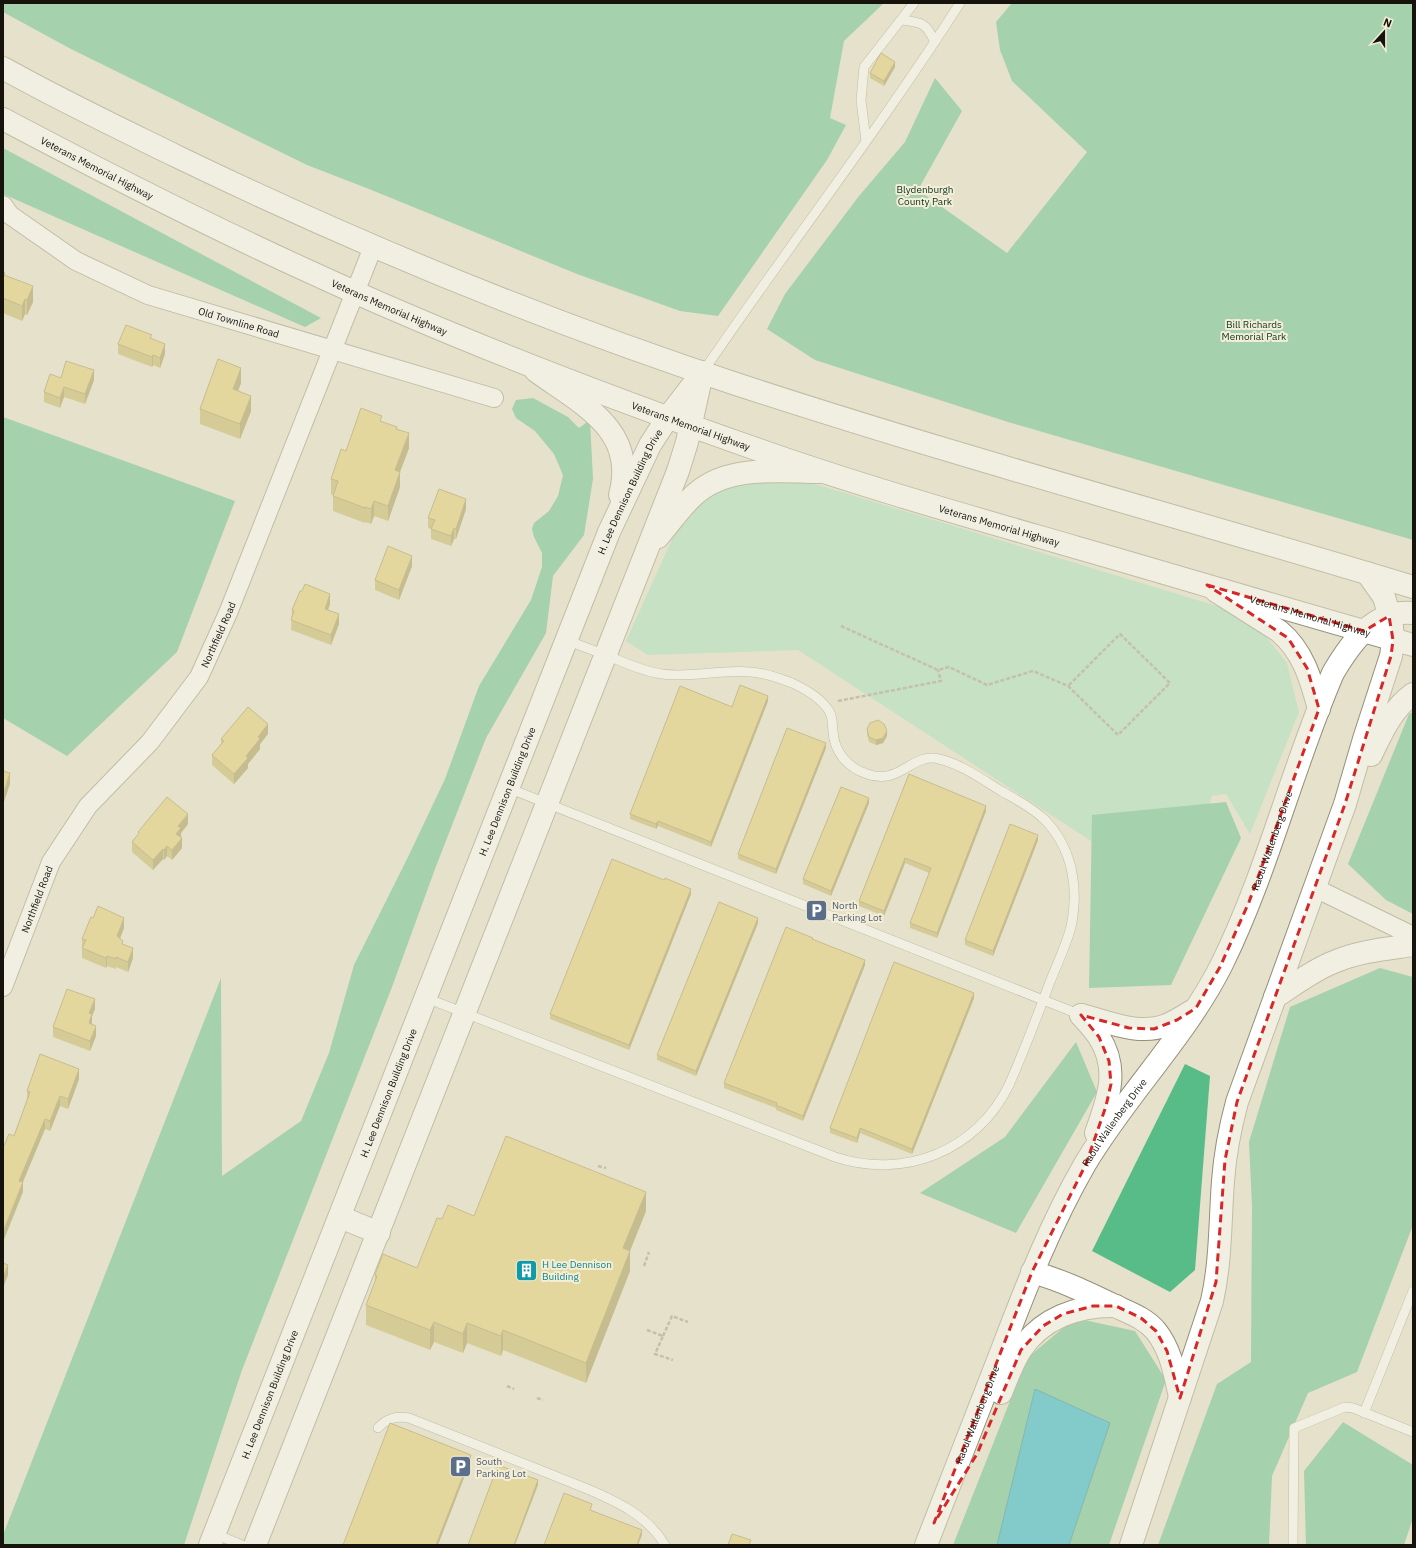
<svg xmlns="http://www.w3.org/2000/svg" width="1416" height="1548" font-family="'IBM Plex Sans',sans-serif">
<rect width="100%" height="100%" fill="#e6e1ca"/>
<!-- green -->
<path fill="#a3dfbc" d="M742,477H792L1250,616L1287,663L1299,712L1250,834L1226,794L1212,796L1162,968L1091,841L798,650L648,655L626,641L673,537L703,494Z"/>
<!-- forest -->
<g fill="#57bc88">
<path d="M3,3H884L844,41L830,118L846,125L827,160L718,316L680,311L577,274L369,189L307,165L71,49L3,12Z"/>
<path d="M1012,3H1413V540L1008,422L815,360L767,329L785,294L859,196L905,142L935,78L962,111L918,190L1007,253L1087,152L1012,81L1000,50L996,22Z"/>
<path d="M3,148L321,318L305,327L3,194Z"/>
<path d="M533,398L568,417L579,428L590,420L593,479L584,535L553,576L546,633L486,738L435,869L392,987L242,1370L184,1545H3V1535L221,978L222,1176L301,1121L329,1053L354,965L408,857L445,779L479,686L531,600L542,567V553L534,537L532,529L534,523L549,511L558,496L563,475L554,454L535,431L516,418L512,409L516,400Z"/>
<path d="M3,417L235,501L177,652L67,756L3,718Z"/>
<path d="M1413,712V914L1386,900L1348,864L1409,714Z"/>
<path d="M1226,802L1241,838L1171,985L1089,988L1092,815Z"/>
<path d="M1380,968L1413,977V1225L1357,1372L1308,1393L1272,1476L1269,1545H1158L1217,1384L1251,1362L1252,1206L1249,1142L1290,1007Z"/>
<path d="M1076,1042L1097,1092L1016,1233L920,1193L1005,1137Z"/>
<path d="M1185,1064L1210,1076L1195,1270L1170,1292L1092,1251Z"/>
<path d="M1075,1318L1135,1331L1166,1380L1109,1545H1069L1110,1423L1035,1390L997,1545H953L1027,1358Z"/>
<path d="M1343,1422L1413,1465V1518L1404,1545H1306L1304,1471Z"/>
</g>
<!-- water -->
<path fill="#0aafcb" stroke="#0d8091" d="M1035,1389L1110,1423L1069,1545H997Z"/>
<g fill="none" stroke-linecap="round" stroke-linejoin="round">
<defs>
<g id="service">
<path d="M901,20C922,22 926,23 935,42"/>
<path d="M866,141L861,100L864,67L914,3"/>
<path d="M703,372C787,248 879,130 960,3"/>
<path d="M508,788L1081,1015"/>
<path d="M426,998L835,1157C904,1180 977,1151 1009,1085C1024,1051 1037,1017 1050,982C1057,964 1066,946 1071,927C1079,889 1073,849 1045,820C1033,808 1017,800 1003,792C983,780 961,764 939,759C912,752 900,786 867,774C848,768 834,752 833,731C832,724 833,717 829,711C821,698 805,689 792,683C779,678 765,673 751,672C721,669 692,678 662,674C647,672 632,666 618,660C601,653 584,647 566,640"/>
<path d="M1364,1413L1413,1291"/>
<path d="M378,1428C387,1418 396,1416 409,1418L585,1488C616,1501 647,1515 665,1545"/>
<path d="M215,1534L242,1545"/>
<path d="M1293,1545L1294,1428L1345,1407L1353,1408L1413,1432"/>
</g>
<g id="minor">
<path id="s1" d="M3,205L10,215L76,261L148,295L494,398"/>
<path d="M1315,888L1413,936"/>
<path id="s2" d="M3,987L51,862L88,806L150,742L199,677L228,613L373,247"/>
</g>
<g id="tertiary">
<path d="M536,371C581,404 638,429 620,495"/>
<path d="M658,537C671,522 683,503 699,491C731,465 780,472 819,472"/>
<path d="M1216,591L1279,631C1303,651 1311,679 1319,709"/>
<path d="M1371,755C1382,732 1392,709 1413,694"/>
<path d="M1275,997C1294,985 1313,970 1334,962C1359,951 1386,949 1413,945"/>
<path d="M1081,1015C1087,1022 1094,1029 1099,1037C1120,1070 1108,1099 1096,1133"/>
<path d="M1081,1015C1109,1022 1139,1036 1167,1025C1176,1021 1184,1016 1192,1011"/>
<path d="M340,1217L379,1233"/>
<path d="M1032,1272C1061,1280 1088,1293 1115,1306C1130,1313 1145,1318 1156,1331C1171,1350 1175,1374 1180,1397"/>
<path d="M1001,1393C1007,1378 1012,1364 1020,1351C1041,1318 1078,1305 1116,1306"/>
<path id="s3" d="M210,1545L609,532L650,445L668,417L703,372"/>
<path d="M255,1545L678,471L687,442L701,378"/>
<path id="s4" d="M926,1545C951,1480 977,1415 1002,1350C1026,1287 1051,1223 1085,1164C1126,1095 1186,1036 1222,964C1268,870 1292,768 1333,673C1350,644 1374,609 1413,613"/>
<path d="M1131,1545L1212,1301C1221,1261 1220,1221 1223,1181C1225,1154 1230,1128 1237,1102L1345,804L1364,739L1391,656L1393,640L1392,627L1387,607L1384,597L1367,573"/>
</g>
<g id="trunk">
<path d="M3,68C60,100 119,128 178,157C360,245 547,322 739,385C962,458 1189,519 1413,587"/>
<path id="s5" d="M3,119C103,172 205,224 308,271C455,339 607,397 759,450C864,487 971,517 1078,548C1190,580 1301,614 1413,645"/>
</g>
</defs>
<!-- service casing -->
<use href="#service" stroke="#948f7a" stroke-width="10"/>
<!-- minor casing -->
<use href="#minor" stroke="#948f7a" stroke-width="20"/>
<!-- tertiary casing -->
<use href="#tertiary" stroke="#948f7a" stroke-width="24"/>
<!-- trunk casing -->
<use href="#trunk" stroke="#948f7a" stroke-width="24"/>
<!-- path -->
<g stroke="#9c9886" stroke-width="2.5" stroke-dasharray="4 2" stroke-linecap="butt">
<path d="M841,626L938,670L949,667L987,685L1033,671L1068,686L1118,735L1170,683L1120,634L1068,686"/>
<path d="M838,701L941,681L938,670"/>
<path d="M598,1166L606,1168"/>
<path d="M644,1266L649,1252"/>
<path d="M647,1330L663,1336L655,1354L673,1360"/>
<path d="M663,1336L672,1316L688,1322"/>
<path d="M507,1386L514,1389"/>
<path d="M537,1398L543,1400"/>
</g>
<!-- service -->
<use href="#service" stroke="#fff" stroke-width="9"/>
<!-- minor -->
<use href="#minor" stroke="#fff" stroke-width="18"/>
<!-- tertiary -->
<use href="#tertiary" stroke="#fff" stroke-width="22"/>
<!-- trunk -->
<use href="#trunk" stroke="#fff" stroke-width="22"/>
</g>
<!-- wall -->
<g fill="#c2af5a">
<path d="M895,67L884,86L870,78V73Z"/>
<path d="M3,272L5,275L33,302L27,315L25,314L22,321L3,313Z"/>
<path d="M152,339L165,354L160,368L153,365L152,367L118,354V344Z"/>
<path d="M61,378L94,380L85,404L64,397L60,408L44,402V392Z"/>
<path d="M241,383L238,391L251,411L240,439L200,424V409Z"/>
<path d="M382,422L397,429L409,448L400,472V487L388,521L374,516L371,524L365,522V523L333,511V495L331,494V479L346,451Z"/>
<path d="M466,509L456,539H454L451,546L431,539V529L428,528V518Z"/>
<path d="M412,566L399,600L375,590V580Z"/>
<path d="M330,604L328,610L339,624L331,645L291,630L292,610Z"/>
<path d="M768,701L711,847L658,826L656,829L630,819V814L732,707Z"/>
<path d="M867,729L887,736L883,743L876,745L869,742L867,734Z"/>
<path d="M268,734L260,744V749L248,764V768L234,784L212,765V755L221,744V739Z"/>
<path d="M826,748L776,874L738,859V854Z"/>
<path d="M909,774L986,811L937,938L910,928V923L929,873L905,863L884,916L859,906V901Z"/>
<path d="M869,803L831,896L803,884V879Z"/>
<path d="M188,824L181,833L182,848L172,860L167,856L164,860L163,859L153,870L132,852V842L138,835V832Z"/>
<path d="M1038,840L993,956L965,945V940Z"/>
<path d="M691,894L629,1050L550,1019V1014Z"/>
<path d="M758,923L696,1076L657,1060V1055Z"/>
<path d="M124,928L120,938L123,944L133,958L128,972L116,967V969L107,966L106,968L82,958V939Z"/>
<path d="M813,940L865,965L803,1121L776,1110V1108L724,1088V1083Z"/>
<path d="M974,998L912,1154L860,1133L857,1143L830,1133V1128Z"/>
<path d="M95,1009L92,1016V1024L96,1036L90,1051L53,1037V1027Z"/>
<path d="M79,1079L68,1109L60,1106L50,1131L45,1129L23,1182V1192L14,1136L27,1101V1091Z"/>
<path d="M646,1211L630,1251V1271L586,1383L503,1350L501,1356L467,1343L463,1353L434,1342L430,1350L366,1325V1305L375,1282V1275L417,1268L442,1219L474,1216Z"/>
</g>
<!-- shaded-wall -->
<g fill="#9e8e4a">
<path d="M895,62V67L884,86V81Z"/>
<path d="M33,286V302L27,315V300Z"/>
<path d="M25,299V314L22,321V306Z"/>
<path d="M165,344V354L160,368V358Z"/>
<path d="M153,355V365L152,367V357Z"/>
<path d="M241,368V383L233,404V389Z"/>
<path d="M94,370V380L85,404V394Z"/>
<path d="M64,387V397L60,408V398Z"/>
<path d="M251,396V411L240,439V424Z"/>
<path d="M409,433V448L395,485V470Z"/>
<path d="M400,472V487L388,521V506Z"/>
<path d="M466,499V509L456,539V529Z"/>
<path d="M374,501V516L371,524V509Z"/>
<path d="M454,528V539L451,546V536Z"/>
<path d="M412,556V566L399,600V590Z"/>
<path d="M330,594V604L325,619V609Z"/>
<path d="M339,614V624L331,645V635Z"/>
<path d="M768,696V701L711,847V842Z"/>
<path d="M268,724V734L260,744V749L248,764V768L234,784V774L258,737Z"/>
<path d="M887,731V736L883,743L876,745V740Z"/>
<path d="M826,743V748L776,874V869Z"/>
<path d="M10,773V784L3,805V795Z"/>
<path d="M869,798V803L831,896V891Z"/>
<path d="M986,806V811L937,938V933Z"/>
<path d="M188,814V824L181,833V838L176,834L178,826Z"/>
<path d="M658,821V826L656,829V824Z"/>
<path d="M1038,835V840L993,956V951Z"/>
<path d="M182,838V848L172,860V850Z"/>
<path d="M167,846V856L164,860V850Z"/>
<path d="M163,849V859L153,870V860Z"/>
<path d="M905,858V863L884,916V911Z"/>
<path d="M691,889V894L629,1050V1045Z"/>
<path d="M124,918V928L117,946V936Z"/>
<path d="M758,918V923L696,1076V1071Z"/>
<path d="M133,948V958L128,972V962Z"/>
<path d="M107,956V966L106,968V958Z"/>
<path d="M865,960V965L803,1121V1116Z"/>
<path d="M974,993V998L912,1154V1149Z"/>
<path d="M95,999V1009L92,1016V1024L89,1033V1013Z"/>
<path d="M96,1026V1036L90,1051V1041Z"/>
<path d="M79,1069V1079L68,1109V1099Z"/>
<path d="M60,1096V1106L50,1131V1121Z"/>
<path d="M45,1119V1129L19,1191V1181Z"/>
<path d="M860,1128V1133L857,1143V1138Z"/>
<path d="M23,1182V1192L3,1242V1232Z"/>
<path d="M646,1192V1211L623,1268V1248Z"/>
<path d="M630,1251V1271L586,1383V1363Z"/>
<path d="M8,1265V1275L3,1288V1278Z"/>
<path d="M434,1322V1342L430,1350V1330Z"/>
<path d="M467,1323V1343L463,1353V1334Z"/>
<path d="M503,1330V1350L501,1356V1336Z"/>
<path d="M471,1455V1460L438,1545H436Z"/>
<path d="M538,1480V1485L515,1545H514Z"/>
<path d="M642,1530V1535L638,1545H637Z"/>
</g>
<!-- building -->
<g fill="#e2cb69" stroke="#9e8e4a">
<path d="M881,53L895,62L884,81L870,73Z"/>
<path d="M3,272L5,273L4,275L33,286L27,300L25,299L22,306L3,298Z"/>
<path d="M126,325L152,335L150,338L165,344L160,358L153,355L152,357L118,344Z"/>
<path d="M218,359L241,368L233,389L251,396L240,424L200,409Z"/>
<path d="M66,361L94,370L85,394L64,387L60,398L44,392L50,374L61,378Z"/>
<path d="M361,408L382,416L380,421L397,427L396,429L409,433L395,470L400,472L388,506L374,501L371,509L365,507V508L333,496L338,481L331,479L341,449L346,451Z"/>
<path d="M439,489L466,499L456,529L454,528L451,536L431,529L435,520L428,518Z"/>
<path d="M388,546L412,556L399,590L375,580Z"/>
<path d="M305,584L330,594L325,609L339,614L331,635L291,620L294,611L292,610L300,591H302Z"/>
<path d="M740,685L768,696L711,842L658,821L656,824L630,814L680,686L732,707Z"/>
<path d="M248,707L268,724L258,737L260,739L246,756L248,758L234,774L212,755L224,741L221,739Z"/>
<path d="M878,720L884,724L887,731L883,738L876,740L869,737L867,729L870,723Z"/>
<path d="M787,728L826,743L776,869L738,854Z"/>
<path d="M3,771L10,773L3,795Z"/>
<path d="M909,774L986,806L937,933L910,923L931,868L905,858L884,911L859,901Z"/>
<path d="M841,787L869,798L831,891L803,879Z"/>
<path d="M167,797L188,814L178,826L181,828L176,834L182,838L172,850L167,846L164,850L163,849L153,860L132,842L139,833L138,832Z"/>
<path d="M1010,824L1038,835L993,951L965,940Z"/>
<path d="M612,859L664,880L665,878L691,889L629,1045L550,1014Z"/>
<path d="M719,902L758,918L696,1071L657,1055Z"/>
<path d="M98,906L124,918L117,936L123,941L122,944L133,948L128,962L116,957V959L107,956L106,958L82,948L86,940L82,939L91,917L93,918Z"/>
<path d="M786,927L813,938L812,939L865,960L803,1116L776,1105L777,1103L724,1083Z"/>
<path d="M894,962L974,993L912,1149L860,1128L857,1138L830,1128Z"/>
<path d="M67,989L95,999L89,1013L92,1014L89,1023L96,1026L90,1041L53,1027Z"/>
<path d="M40,1054L79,1069L68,1099L60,1096L50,1121L45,1119L19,1181L23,1182L3,1232V1148L9,1134L14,1136L30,1092L27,1091Z"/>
<path d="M506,1136L646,1192L623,1248L630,1251L586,1363L503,1330L501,1336L467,1323L463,1334L434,1322L430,1330L366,1305L377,1276L375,1275L383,1254L417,1268L437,1218L442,1219L448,1205L474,1216Z"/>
<path d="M3,1263L8,1265L3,1278Z"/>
<path d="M390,1423L471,1455L436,1545H343Z"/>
<path d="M498,1465L538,1480L514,1545H468Z"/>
<path d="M564,1493L592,1504L590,1510L642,1530L637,1545H544Z"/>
<path d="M732,1534L751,1540L749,1545H728Z"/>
</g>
<!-- marked area -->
<path d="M0 0H1416V1548H0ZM1207,585L1364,631L1389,616L1393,640L1391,656L1345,804L1237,1102L1225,1160L1216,1282L1180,1398L1167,1351L1156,1331L1141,1318L1116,1306H1093L1063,1314L1043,1326L1021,1350L977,1454L934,1523L1032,1272L1086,1164L1106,1106L1111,1084L1109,1061L1099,1037L1081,1015L1129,1028L1154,1029L1177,1020L1196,1008L1220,967L1249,902L1319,709L1307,668L1288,638Z" fill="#e6e1ca" fill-opacity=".55" fill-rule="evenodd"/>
<path fill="none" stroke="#d62828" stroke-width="3" stroke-dasharray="8 5" stroke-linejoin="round" d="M1207,585L1364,631L1389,616L1393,640L1391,656L1345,804L1237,1102L1225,1160L1216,1282L1180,1398L1167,1351L1156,1331L1141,1318L1116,1306H1093L1063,1314L1043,1326L1021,1350L977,1454L934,1523L1032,1272L1086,1164L1106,1106L1111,1084L1109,1061L1099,1037L1081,1015L1129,1028L1154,1029L1177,1020L1196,1008L1220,967L1249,902L1319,709L1307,668L1288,638Z"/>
<!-- icons -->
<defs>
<symbol id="parking-square" viewBox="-11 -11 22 22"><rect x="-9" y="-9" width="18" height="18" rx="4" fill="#5c6f8a" stroke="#f4eed7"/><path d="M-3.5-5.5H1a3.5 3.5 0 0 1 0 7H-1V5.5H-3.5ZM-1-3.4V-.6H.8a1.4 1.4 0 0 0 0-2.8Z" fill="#fff"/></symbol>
<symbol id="building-square" viewBox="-11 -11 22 22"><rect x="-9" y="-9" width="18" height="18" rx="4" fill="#0f9aa8" stroke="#f4eed7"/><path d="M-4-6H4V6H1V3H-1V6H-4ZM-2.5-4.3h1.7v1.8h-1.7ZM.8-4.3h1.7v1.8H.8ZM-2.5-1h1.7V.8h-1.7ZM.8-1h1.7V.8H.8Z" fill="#fff"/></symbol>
</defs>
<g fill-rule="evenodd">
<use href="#parking-square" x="804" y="898" width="25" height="25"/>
<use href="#building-square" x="514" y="1258" width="25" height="25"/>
<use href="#parking-square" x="448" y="1454" width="25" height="25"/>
</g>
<g text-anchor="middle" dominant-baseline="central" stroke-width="4" stroke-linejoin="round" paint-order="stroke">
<!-- street labels -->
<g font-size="10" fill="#15130b" stroke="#f4eed7">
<text stroke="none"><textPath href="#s5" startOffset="106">Veterans Memorial Highway</textPath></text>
<text stroke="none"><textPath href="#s5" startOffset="430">Veterans Memorial Highway</textPath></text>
<text stroke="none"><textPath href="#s1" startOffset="267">Old Townline Road</textPath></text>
<text stroke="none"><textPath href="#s5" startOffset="754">Veterans Memorial Highway</textPath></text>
<text stroke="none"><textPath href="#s3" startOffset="1134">H. Lee Dennison Building Drive</textPath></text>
<text stroke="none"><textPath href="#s5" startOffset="1078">Veterans Memorial Highway</textPath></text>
<text stroke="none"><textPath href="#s5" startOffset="1402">Veterans Memorial Highway</textPath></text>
<text stroke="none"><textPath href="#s2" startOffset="418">Northfield Road</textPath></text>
<text stroke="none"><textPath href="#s3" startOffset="810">H. Lee Dennison Building Drive</textPath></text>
<text stroke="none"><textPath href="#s4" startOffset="789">Raoul Wallenberg Drive</textPath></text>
<text stroke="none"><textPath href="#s2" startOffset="94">Northfield Road</textPath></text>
<text stroke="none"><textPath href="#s3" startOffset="486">H. Lee Dennison Building Drive</textPath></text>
<text stroke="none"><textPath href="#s4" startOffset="464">Raoul Wallenberg Drive</textPath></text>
<text stroke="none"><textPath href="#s3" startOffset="162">H. Lee Dennison Building Drive</textPath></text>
<text stroke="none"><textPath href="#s4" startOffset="140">Raoul Wallenberg Drive</textPath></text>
</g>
<!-- park labels -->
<g font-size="10" fill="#06331f" stroke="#f4eed7">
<text x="925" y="189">Blydenburgh<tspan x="925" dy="12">County Park</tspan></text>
<text x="1254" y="324">Bill Richards<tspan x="1254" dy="12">Memorial Park</tspan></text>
</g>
<!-- service labels -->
<g font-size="10" fill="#4e5e75" stroke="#f4eed7" text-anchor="start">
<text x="832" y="905">North<tspan x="832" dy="12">Parking Lot</tspan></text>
<text x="476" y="1461">South<tspan x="476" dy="12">Parking Lot</tspan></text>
</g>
<!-- culture labels -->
<g font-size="10" fill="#0d838f" stroke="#f4eed7" text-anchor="start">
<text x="542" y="1264">H Lee Dennison<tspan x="542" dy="12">Building</tspan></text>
</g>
</g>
<!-- border -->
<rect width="1416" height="1548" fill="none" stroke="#15130b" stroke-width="8"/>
<!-- north arrow -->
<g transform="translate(1384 32) rotate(21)" stroke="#f4eed7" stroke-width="3" paint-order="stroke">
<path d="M0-3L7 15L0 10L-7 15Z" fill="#15130b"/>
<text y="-6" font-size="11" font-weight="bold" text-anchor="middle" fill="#15130b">N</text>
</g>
</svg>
